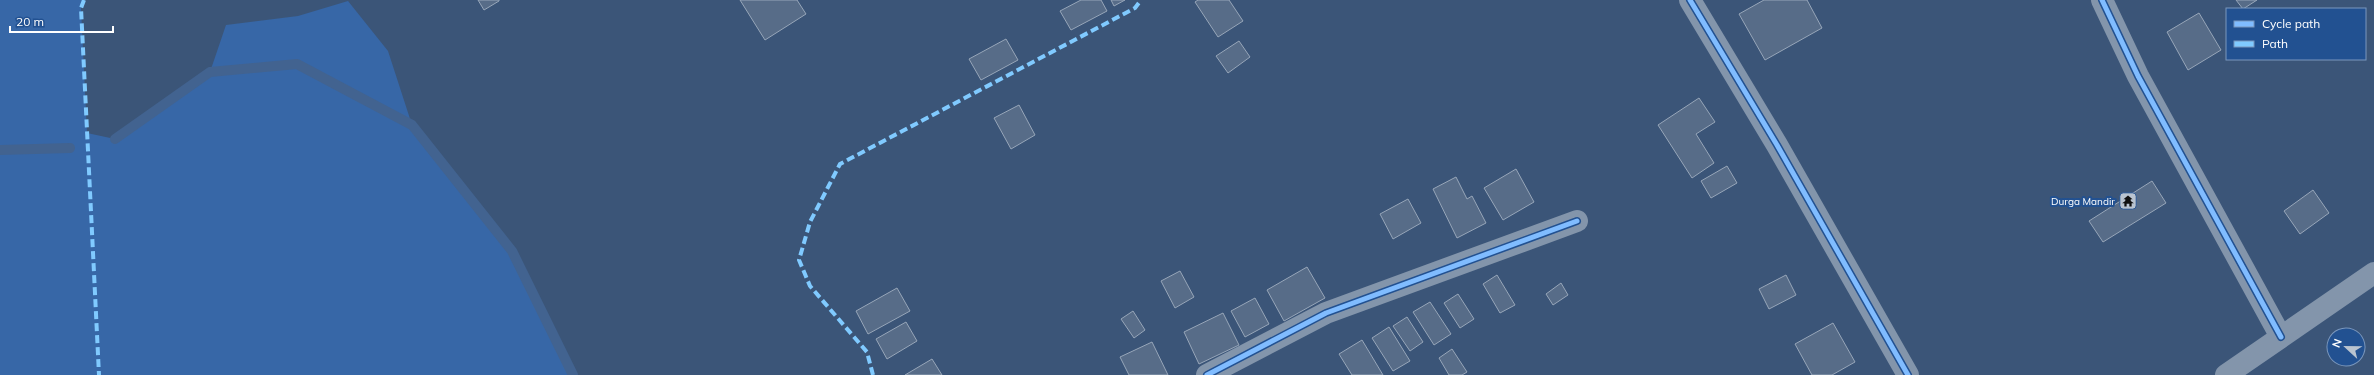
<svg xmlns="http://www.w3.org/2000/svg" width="2374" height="375" font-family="Mulish,sans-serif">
  <rect width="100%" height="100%" fill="#3b5578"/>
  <path fill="#3767a7" d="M0 0H84L81 8 87 133 115 139 210 72 226 25 298 16 348 1 388 51 412 125 512 251 573 375H0Z"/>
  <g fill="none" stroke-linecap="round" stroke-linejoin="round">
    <path stroke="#426390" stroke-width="10" d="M115 139 210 72 297 64 412 125 512 251 573 375
      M0 150 70 148"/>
  </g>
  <path fill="#576c88" stroke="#97a6b9" d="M478 0H499V1L484 10Z
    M740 0H797L806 14 765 40Z
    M1081 0H1101L1107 11 1071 30 1060 11Z
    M1111 0H1125L1114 6Z
    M1198 0H1229L1243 21 1218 37 1195 2Z
    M1764 0H1807L1822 28 1765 60 1739 14Z
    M2236 0H2257L2243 9Z
    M2199 13 2221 50 2188 70 2167 32Z
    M1006 39 1018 60 981 80 969 59Z
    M1239 41 1250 57 1228 73 1216 56Z
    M1699 98 1715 122 1696 134 1714 163 1692 178 1658 125Z
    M1019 105 1035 135 1011 149 994 118Z
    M1727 166 1737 183 1711 198 1701 181Z
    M1516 169 1534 202 1503 220 1484 188Z
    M1456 177 1467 199 1472 196 1486 223 1457 238 1433 189Z
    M2152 181 2166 203 2103 242 2089 221Z
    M2313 190 2329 213 2300 234 2284 211Z
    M1408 199 1421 223 1393 239 1380 214Z
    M1307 267 1325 298 1284 321 1267 290Z
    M1180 271 1194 297 1175 308 1161 281Z
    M1497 275 1515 305 1500 313 1483 284Z
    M1786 275 1796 295 1769 309 1759 289Z
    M1561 283 1568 295 1553 305 1546 294Z
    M897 288 910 311 868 334 856 311Z
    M1458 294 1474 319 1460 328 1444 303Z
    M1255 298 1269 324 1245 337 1231 311Z
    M1430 302 1451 334 1434 345 1413 312Z
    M1133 311 1145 330 1134 338 1121 319Z
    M1223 313 1239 345 1199 364 1184 332Z
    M1407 317 1423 342 1410 351 1393 326Z
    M906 322 917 341 887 359 876 339Z
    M1833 323 1855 362 1832 375H1812L1795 344Z
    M1389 327 1410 361 1393 371 1372 338Z
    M1362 340 1383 375H1352L1339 354Z
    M1152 342 1168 375H1129L1120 357Z
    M1452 349 1467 372 1462 375H1449L1439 358Z
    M932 359 942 375H905Z"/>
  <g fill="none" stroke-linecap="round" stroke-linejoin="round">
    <path stroke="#8395ab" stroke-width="22" d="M1690 0 1777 145 1908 375
      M2102 0 2138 76 2281 337
      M1207 375 1326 313 1577 221
      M2226 375 2374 273"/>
    <path stroke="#80caff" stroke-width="4" stroke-dasharray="8 4" stroke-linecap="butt" d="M84 0 81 8 99 375
      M873 375 867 352 810 286 799 260 810 222 840 164 1135 8 1141 0"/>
    <defs>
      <path id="cycleway" d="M1690 0 1777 145 1908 375
        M2102 0 2138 76 2281 337
        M1207 375 1326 313 1577 221"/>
    </defs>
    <use href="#cycleway" stroke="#225191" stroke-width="8"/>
    <use href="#cycleway" stroke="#80bcff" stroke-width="5"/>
  </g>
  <defs>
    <symbol id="temple-square" viewBox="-11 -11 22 22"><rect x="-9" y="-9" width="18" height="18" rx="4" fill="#bac4d0" stroke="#225191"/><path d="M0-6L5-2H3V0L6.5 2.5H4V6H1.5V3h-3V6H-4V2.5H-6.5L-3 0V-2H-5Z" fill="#111"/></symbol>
  </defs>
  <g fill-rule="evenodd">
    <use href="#temple-square" x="2118" y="191" width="20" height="20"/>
  </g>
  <g text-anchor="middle" stroke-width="4" stroke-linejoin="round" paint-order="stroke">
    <g font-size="10" fill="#fff" stroke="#225191" text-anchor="end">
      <text x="2115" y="205">Durga Mandir</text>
    </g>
  </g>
  <rect x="2226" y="8" width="140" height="52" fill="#225191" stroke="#7a97bd"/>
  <rect x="2234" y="21" width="20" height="6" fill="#80bcff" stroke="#7a97bd"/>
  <text x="2262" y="28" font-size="12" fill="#ffffff">Cycle path</text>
  <rect x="2234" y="41" width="20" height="6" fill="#80caff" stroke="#7a97bd"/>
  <text x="2262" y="48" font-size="12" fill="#ffffff">Path</text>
  <g transform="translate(2346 347) rotate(292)"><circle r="19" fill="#225191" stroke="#7a97bd"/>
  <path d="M0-3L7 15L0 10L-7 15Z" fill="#bac4d0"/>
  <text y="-6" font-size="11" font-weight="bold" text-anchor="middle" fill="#ffffff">N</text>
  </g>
  <path d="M10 26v6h103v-6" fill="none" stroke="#ffffff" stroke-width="2"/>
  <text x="16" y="26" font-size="12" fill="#ffffff" stroke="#225191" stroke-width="3" paint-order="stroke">20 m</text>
</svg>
